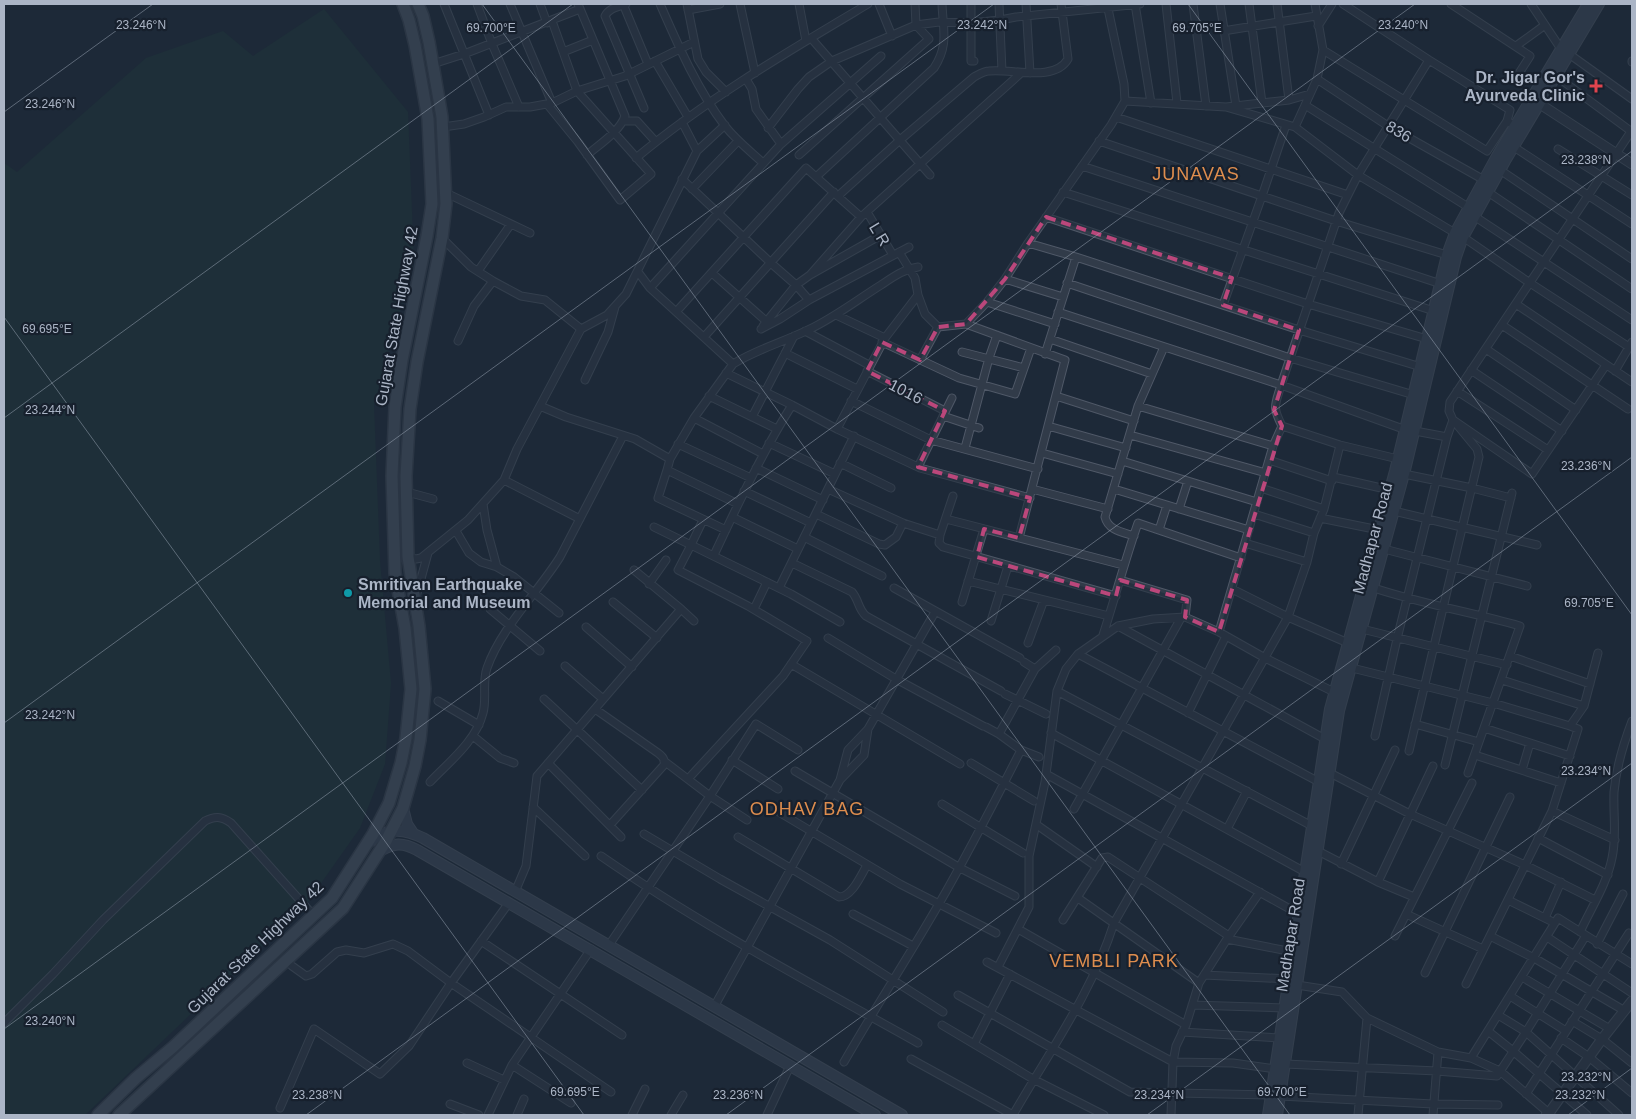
<svg xmlns="http://www.w3.org/2000/svg" width="1636" height="1119" font-family="Helvetica,sans-serif">
  <rect width="100%" height="100%" fill="#1d2938"/>
  <path fill="#1f363a" d="M324 9 408 112 414 262 374 405 380 561 391 683 385 764 360 828 307 903 85 1115H4V163L17 172 146 58 223 31 253 56Z"/>
  <g fill="none" stroke-linecap="round" stroke-linejoin="round">
    <defs>
      <path id="minor" d="M444 4 489 115
        M477 4 492 44 519 107
        M510 4 552 103
        M540 4 547 23
        M578 4 625 116C620 131 600 144 587 155
        M623 4 648 64
        M626 4C618 7 609 8 605 16L644 108
        M660 4C678 45 697 89 725 126 736 140 750 151 763 163
        M687 4 698 59 706 72 726 92
        M740 4 755 73
        M799 4 806 41
        M879 4 892 36
        M971 4V61H974
        M999 4 1002 71
        M1026 4 1030 73
        M1135 4 1151 103
        M1166 4 1177 103
        M1193 4 1206 106
        M1220 4 1236 106
        M1249 4 1262 103
        M1277 4 1289 100
        M1343 4 1429 60 1510 110 1507 121
        M1451 4 1530 56 1516 78
        M1531 4 1561 49
        M688 10 720 4
        M1318 26 1332 4
        M1223 31 1316 16
        M811 38 930 175
        M1516 46 1545 25
        M1323 50 1487 151 1507 121 1515 126
        M563 52 593 40
        M1569 54 1632 99
        M655 61 688 117
        M1632 61V62
        M439 62 464 54 580 9
        M1556 76 1632 132
        M746 79 752 89 756 109 781 144
        M1317 79 1388 126 1484 180
        M1125 101 1226 107 1289 100 1310 94
        M547 104 578 142 620 200 651 174 577 91 552 21
        M1305 105 1468 207
        M1226 107 1295 127 1317 79 1323 50 1315 4
        M1116 117 1348 195
        M624 121H637L656 142
        M443 127 464 124 484 117 506 107H530L552 103 577 91 625 76 694 42
        M1295 127 1358 175 1455 233
        M768 128 798 89 809 77 832 61 916 25 939 22 971 23 1000 20 1016 17 1140 4
        M1099 141 1336 221 1447 255
        M1514 147 1632 224
        M1558 149 1632 195
        M697 151 725 125
        M799 155 929 39 916 25 915 4
        M636 158C708 98 789 51 868 4
        M1082 166 1441 284
        M1500 170 1632 259
        M816 177 934 68C949 45 943 30 942 4
        M682 179 772 264 796 285 809 300
        M692 189 738 141
        M1485 190 1632 289
        M1063 192 1434 311
        M446 193 530 233
        M838 196 900 140 974 77C978 75 984 71 989 71 1011 68 1054 83 1068 59L1061 4
        M867 212 893 255
        M1474 216 1632 320
        M1046 217 1308 304 1427 339
        M1463 237 1530 283 1629 347
        M442 238 471 267 493 281
        M1028 243 1076 257 1299 330 1421 367
        M899 252 915 278 918 295 925 314 938 327 966 324 987 302 1005 279 1028 243 1111 125 1125 101 1124 84 1107 4
        M478 271 511 224
        M638 272 650 288 733 364C757 349 784 342 810 329 835 317 857 300 881 285 893 277 904 269 918 267
        M712 273 767 322
        M810 275 861 217 1021 73
        M1005 279 1063 297
        M1067 283 1290 358 1414 395
        M650 288 781 144 881 56
        M987 302 1055 324
        M1516 304 1632 382
        M1223 305 1262 196 1286 125
        M676 312 806 168 861 217
        M1058 312 1281 385 1406 430
        M836 315 885 338
        M966 324 1065 360 1019 538
        M1502 325 1628 409
        M763 326 796 285 810 275 881 235
        M761 329 780 319 809 300 909 247
        M805 331 869 365
        M704 337 834 192
        M1050 339 1152 374
        M458 341 474 306 493 281 521 296 545 300 581 329
        M882 342 959 378 1015 394 1031 348
        M1486 349 1576 410
        M962 352 1024 368
        M785 353 857 389
        M1045 354 1076 257
        M920 360 938 327
        M1606 365 1532 474 1453 420 1449 411 1450 402 1632 130
        M1471 370 1562 431
        M867 371 945 411
        M1615 371 1632 342
        M726 373 792 405 837 429 920 468 1030 498
        M585 380 608 332 615 307
        M1457 391 1548 450
        M709 396 777 429
        M1056 396 1134 421
        M851 401 931 440 1038 469
        M540 406 566 417 635 439 670 459 667 470 738 504
        M1138 406 1273 446
        M943 416 979 428
        M752 417 794 336
        M694 418 763 454
        M1048 426 1126 448
        M1282 426 1340 445 1398 459
        M837 429 885 338 918 295
        M1415 431 1447 437
        M1130 435 1266 473
        M769 443 835 474
        M678 444 751 478
        M965 448 989 358 997 335
        M1042 453 1118 474
        M670 459 694 418 733 364
        M1269 460 1332 481
        M1122 461 1257 502
        M840 463 891 488
        M918 467 952 398
        M756 468 823 500
        M667 470 658 498 726 530
        M1404 474 1472 488 1511 498
        M1333 477 1390 490
        M504 480 580 519
        M1261 488 1324 509
        M828 489 903 523 940 535
        M1032 489 1108 509
        M1114 489 1249 530
        M744 491 811 523
        M407 492 433 499
        M953 496 940 535 939 543 943 547 1116 596
        M483 504 487 530 497 567
        M1179 509 1188 481
        M1394 511 1537 545
        M816 514 879 544 885 545 896 537 903 523
        M1254 514 1314 533
        M732 517 798 549
        M1320 518 1379 530
        M946 519 1123 565
        M654 527 691 545 703 520
        M1159 530 1167 505
        M456 531 469 553 481 562 497 567 514 577 559 613
        M1134 536C1122 532 1108 530 1105 517L1138 406 1164 347
        M804 537 882 576
        M1245 543 1307 562
        M1384 549 1527 586
        M714 555C738 504 762 453 792 405
        M408 557 416 559 421 558 468 520 504 480 517 449 581 329 607 315 626 294 697 151 682 122
        M792 563 852 592C859 600 858 609 866 616L1001 691
        M634 570 681 609 694 621
        M1120 580 1187 600 1185 617
        M968 581 1109 616
        M649 584 666 560
        M779 588 854 436
        M894 588 1020 658
        M1374 588C1422 604 1471 612 1520 626L1468 773
        M1232 589 1288 617 1348 643
        M416 597 428 553
        M613 602 657 638
        M962 602 984 529
        M490 609 540 651
        M754 609 767 582
        M991 621 1008 566
        M1118 626 1325 739
        M586 627 632 667
        M1362 629 1507 665
        M1219 632 1273 446 1282 426C1272 406 1275 406 1281 385L1339 213 1358 175 1429 60
        M1103 635C1115 598 1125 560 1138 523L1241 558
        M828 638 896 679 983 726
        M1028 643 1044 600
        M1078 654 1319 782
        M1510 656 1590 684
        M1024 662 1035 669
        M791 664 960 764
        M565 666 603 699
        M1352 668 1493 703 1570 726
        M1502 680 1584 706
        M1057 691 1312 826
        M1005 694 1046 714
        M544 699 642 790
        M438 701 479 725
        M595 709 658 753C663 757 665 759 664 765L610 825
        M1188 713 1226 636
        M1415 724 1479 742
        M986 727 999 734 1021 750 1039 757
        M1484 728 1570 756
        M1051 733 1305 872
        M999 734 1035 669 1056 650
        M473 736 500 758 514 763
        M1375 736 1397 639 1447 437 1453 420
        M1409 751 1479 457 1477 449 1458 426
        M1475 755 1561 783
        M732 760 778 789
        M664 761 710 796 747 820
        M548 763 621 837
        M971 763 1034 801
        M1445 765 1512 493
        M1522 770 1530 743
        M795 771 960 868 1015 896
        M1330 773 1410 814 1525 865 1595 900
        M1046 774 1299 914
        M688 779 783 676 807 641 748 606 678 570 691 545 791 594 840 622
        M841 779 864 755 868 729
        M430 782C449 762 476 741 483 713 487 699 482 682 487 668 501 628 538 592 560 557L623 436
        M942 804 1023 853
        M533 807 585 856
        M772 808 900 884 996 933
        M1074 809 1181 618
        M1552 811 1615 840
        M1037 825 1097 867
        M1227 829 1247 791
        M644 834 720 879 830 940 943 1012
        M738 837 839 897C852 897 861 875 867 865
        M1538 838 1608 875
        M1318 851 1378 882 1414 897
        M601 856C702 926 811 983 918 1043
        M1341 864 1395 750
        M1378 882 1433 766
        M515 892 526 866 537 776 681 609
        M1078 898 1199 983
        M1508 900 1555 923
        M853 914 913 946
        M1406 914 1483 949
        M1545 918 1561 882
        M1063 920 1102 858 1108 857 1229 936
        M1018 929 1186 1025
        M1580 932C1591 908 1607 884 1612 858 1617 836 1613 814 1614 792 1616 770 1624 742 1632 721
        M1395 936 1472 783
        M1490 936 1534 958 1625 1011
        M1547 937 1632 993
        M1227 939 1293 952
        M481 941 622 1035
        M1597 944 1623 894
        M609 945 710 796 756 724 798 750
        M987 962 1173 1062 1233 1063 1275 1069
        M292 966 306 976 312 974 337 952 346 950 364 953 393 944 408 951 451 983 611 1092
        M998 967 1029 907V856L1045 782 1057 691 1066 669 1078 654 1118 626 1153 619 1185 617 1219 632 1265 658 1334 692
        M1425 973 1510 797
        M1204 975 1289 979
        M1522 977 1610 1029
        M1466 984 1552 811 1578 729 1570 726 1584 706 1598 653
        M1297 985 1342 992 1367 1018 1438 1052 1471 1058 1500 1071 1551 1115
        M958 995 1130 1092 1271 1095
        M1510 996 1566 1031
        M1192 1005 1284 1008
        M714 1007 840 780 848 750 868 729 935 612
        M1498 1015 1526 1032 1619 1115
        M1572 1021 1602 1039 1632 1063
        M4 1023 53 974 103 920 205 821C215 816 221 816 231 823L314 916
        M942 1025 1033 1079 1104 1115
        M1488 1031 1513 1051 1587 1115
        M1182 1032 1280 1038
        M1561 1038 1589 1057 1632 1093
        M974 1044 1010 974
        M1471 1058 1558 918 1632 964
        M911 1059 1013 1115
        M844 1062C875 1008 909 956 940 902 969 852 995 801 1021 750
        M467 1063 504 1080
        M1285 1064 1437 1071 1497 1076 1526 1032 1585 937
        M512 1065 571 1103
        M1526 1094 1629 933
        M1280 1096 1433 1104 1498 1105
        M450 1104 479 1115
        M280 1108 314 1029 380 1074 409 1046 451 983 508 904
        M488 1115 512 1065 591 949
        M517 1115 524 1099
        M632 1115 645 1089
        M671 1115 683 1095
        M767 1115 790 1066
        M1013 1115C1049 1052 1092 993 1114 923L1288 617 1307 562 1314 533 1324 509 1340 445
        M1171 1115 1173 1062 1176 1046 1186 1025 1199 983 1227 939 1260 892
        M1358 1115 1367 1018
        M1433 1115 1438 1052"/>
      <path id="tertiary" d="M1540 104 1632 164
        M1546 1115 1549 1113 1602 1039 1632 1001"/>
      <path id="secondary" d="M403 808 407 824 413 833
        M368 843C388 828 401 827 423 838L902 1115
        M380 851C394 843 402 842 417 850L875 1115
        M1268 1115 1330 709 1395 471 1447 255 1455 233 1497 156 1588 4
        M1277 1115 1339 711 1404 474 1456 257 1463 237 1505 161 1599 4"/>
      <path id="primary" d="M98 1115 136 1078 173 1047 332 898 373 834 389 803 401 763 406 738 411 689 405 628 395 573 392 476 395 407 402 360 427 236 432 204 428 119 415 45 409 20 403 4
        M119 1115 343 908 386 841 403 808 415 766 420 740 425 689 419 626 408 557 406 476 410 409 417 362 442 238 446 204 442 117 429 42 423 16 418 4"/>
    </defs>
    <use href="#minor" stroke="#4f5867" stroke-width="9"/>
    <use href="#tertiary" stroke="#4f5867" stroke-width="11"/>
    <use href="#secondary" stroke="#4f5867" stroke-width="12"/>
    <use href="#primary" stroke="#3b4452" stroke-width="14"/>
    <use href="#minor" stroke="#313b49" stroke-width="7"/>
    <use href="#tertiary" stroke="#313b49" stroke-width="9"/>
    <use href="#secondary" stroke="#3f4a5c" stroke-width="10"/>
    <use href="#primary" stroke="#4f5a69" stroke-width="11"/>
  </g>
  <path d="M0 0H1636V1119H0ZM1046 217 1232 278 1223 305 1299 330 1274 410 1282 426 1219 632 1185 617 1187 600 1120 580 1116 596 977 557 984 529 1019 538 1030 498 918 467 945 411 867 371 882 342 920 360 938 327 966 324 1005 279Z" fill="#1d2938" fill-opacity=".55" fill-rule="evenodd"/>
  <path fill="none" stroke="#bb477b" stroke-width="4" stroke-dasharray="10 6" stroke-linejoin="round" d="M1046 217 1232 278 1223 305 1299 330 1274 410 1282 426 1219 632 1185 617 1187 600 1120 580 1116 596 977 557 984 529 1019 538 1030 498 918 467 945 411 867 371 882 342 920 360 938 327 966 324 1005 279Z"/>
  <path fill="none" stroke="#abb5c6" stroke-width="1" stroke-opacity="0.45" d="M482 4 1290 1115M1188 4 1632 615M4 112 153 4M4 317 584 1115M4 418 573 4M4 723 994 4M4 1029 1415 4M306 1115 1632 151M726 1115 1632 457M1147 1115 1632 763M1568 1115 1632 1068"/>
  <path fill="#e0444e" stroke="#17202d" stroke-width="2" d="M1593.5 78.5h5v5h5v5h-5v5h-5v-5h-5v-5h5z"/>
  <circle fill="#0f9aa8" stroke="#17202d" stroke-width="2" cx="348" cy="593" r="5"/>
  <g text-anchor="middle" stroke-width="4.5" stroke-linejoin="round" paint-order="stroke">
    <g font-size="16" font-weight="bold" fill="#abb5c6" stroke="#17202d" text-anchor="end">
      <text x="1585" y="83">Dr. Jigar Gor's<tspan x="1585" dy="18">Ayurveda Clinic</tspan></text>
      <text x="358" y="590" text-anchor="start">Smritivan Earthquake<tspan x="358" dy="18">Memorial and Museum</tspan></text>
    </g>
    <g font-size="16" fill="#abb5c6" stroke="#17202d">
      <text transform="translate(1399 131) rotate(30)" y="6">836</text>
      <text transform="translate(880 234) rotate(59)" y="6">L R</text>
      <text transform="translate(396 316) rotate(-80)" y="6">Gujarat State Highway 42</text>
      <text transform="translate(906 391) rotate(27)" y="6">1016</text>
      <text transform="translate(1372 538) rotate(-75)" y="6">Madhapar Road</text>
      <text transform="translate(1290 935) rotate(-81)" y="6">Madhapar Road</text>
      <text transform="translate(255 947) rotate(-44)" y="6">Gujarat State Highway 42</text>
    </g>
    <g font-size="18" letter-spacing="1" fill="#de8d4e" stroke="#17202d">
      <text x="1196" y="180">JUNAVAS</text>
      <text x="807" y="815">ODHAV BAG</text>
      <text x="1114" y="967">VEMBLI PARK</text>
    </g>
  </g>
  <g font-size="12" text-anchor="middle" fill="#abb5c6" stroke="#17202d" stroke-width="4.5" stroke-linejoin="round" paint-order="stroke">
    <text x="141" y="29">23.246°N</text>
    <text x="982" y="29">23.242°N</text>
    <text x="1403" y="29">23.240°N</text>
    <text x="491" y="32">69.700°E</text>
    <text x="1197" y="32">69.705°E</text>
    <text x="50" y="108">23.246°N</text>
    <text x="1586" y="164">23.238°N</text>
    <text x="47" y="333">69.695°E</text>
    <text x="50" y="414">23.244°N</text>
    <text x="1586" y="470">23.236°N</text>
    <text x="1589" y="607">69.705°E</text>
    <text x="50" y="719">23.242°N</text>
    <text x="1586" y="775">23.234°N</text>
    <text x="50" y="1025">23.240°N</text>
    <text x="1586" y="1081">23.232°N</text>
    <text x="575" y="1096">69.695°E</text>
    <text x="1282" y="1096">69.700°E</text>
    <text x="317" y="1099">23.238°N</text>
    <text x="738" y="1099">23.236°N</text>
    <text x="1159" y="1099">23.234°N</text>
    <text x="1580" y="1099">23.232°N</text>
  </g>
  <rect width="1636" height="1119" fill="none" stroke="#abb5c6" stroke-width="10"/>
</svg>
